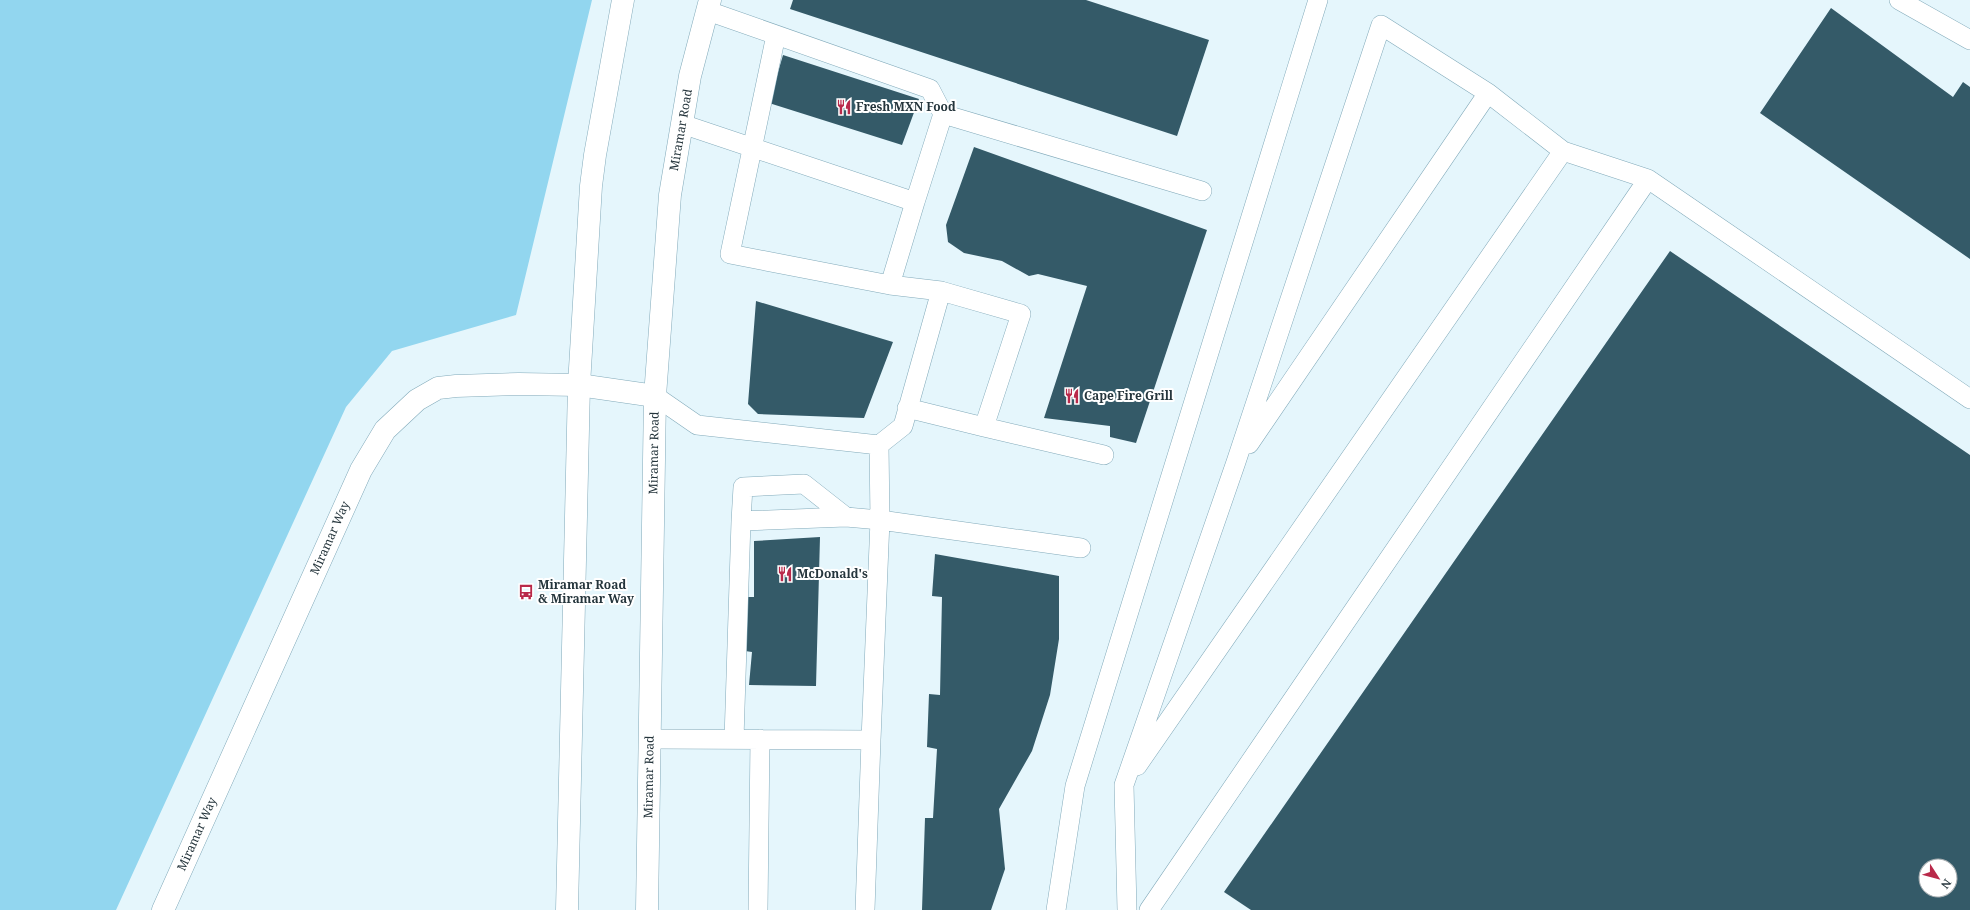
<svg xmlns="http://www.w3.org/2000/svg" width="1970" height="910" font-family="'Noto Serif',serif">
  <rect width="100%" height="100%" fill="#e5f6fc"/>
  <path fill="#92d6ef" d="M0 0H592L516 315 392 351 346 407 116 910H0Z"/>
  <path fill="#345a68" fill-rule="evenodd" d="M793 0H1086L1209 40 1177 136 790 9Z
    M1831 8 1953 97 1963 82 1970 87V259L1760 113Z
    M783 55 919 99 902 145 769 103Z
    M974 147 1207 230 1136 443 1110 437V426L1044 418 1087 286 1038 274 1029 276 1002 261 964 253 948 242 946 225Z
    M1670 251 1970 455V910H1251L1224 892ZM1926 866H1950V890H1926Z
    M756 301 893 342 864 418 758 414 748 404Z
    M820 537 816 686 749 685 752 652 745 651 743 597H754V541Z
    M935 554 1059 576V639L1050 695 1032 751 999 809 1005 869 991 910H922L925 818H933L937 749 927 747 929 694 940 695 942 597 932 596Z"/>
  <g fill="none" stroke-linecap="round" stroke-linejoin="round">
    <defs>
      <path id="service" d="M1899 0 1970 40
        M708 11 930 89 943 114 915 202
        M776 35 730 254 890 285
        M943 114 1202 191
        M1648 179 1970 399
        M655 396 697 425 879 445 903 426 941 291 890 285 915 202 682 124
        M907 408 984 427 1021 314 941 291
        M984 427 1104 455
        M1249 444 1488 93
        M741 521 743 487 804 484 846 517
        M650 739 871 740 880 520 879 445
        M734 739 741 521 846 517 880 520 1081 548
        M1137 766 1563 151
        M758 910 760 739
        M865 910 871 740
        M1056 910 1075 786 1318 0
        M1127 910 1124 785 1236 462 1381 25 1488 93 1563 151 1648 179 1149 910"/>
      <path id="tertiary" d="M163 910 361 470 385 430 417 400 438 388 456 386 519 384 579 385 655 396"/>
      <path id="primary" d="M567 910 579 385 591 186 595 155 623 0
        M647 910 655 396 670 195 690 76 710 0"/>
    </defs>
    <use href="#service" stroke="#82aaba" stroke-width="20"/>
    <use href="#tertiary" stroke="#82aaba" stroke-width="23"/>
    <use href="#primary" stroke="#82aaba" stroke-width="23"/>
    <use href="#service" stroke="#fff" stroke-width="19"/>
    <use href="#tertiary" stroke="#fff" stroke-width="22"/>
    <use href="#primary" stroke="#fff" stroke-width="22"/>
  </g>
  <defs>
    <symbol id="restaurant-bare" viewBox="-9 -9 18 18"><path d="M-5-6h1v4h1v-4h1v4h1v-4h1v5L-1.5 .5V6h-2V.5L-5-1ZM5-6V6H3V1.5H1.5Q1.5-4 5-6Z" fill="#b9294a" stroke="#fff" stroke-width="2.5" paint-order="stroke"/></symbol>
    <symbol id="bus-bare" viewBox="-9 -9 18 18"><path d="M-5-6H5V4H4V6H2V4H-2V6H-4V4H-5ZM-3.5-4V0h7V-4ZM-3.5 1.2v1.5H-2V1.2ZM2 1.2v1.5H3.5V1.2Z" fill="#b9294a" stroke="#fff" stroke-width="2.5" paint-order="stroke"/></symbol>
  </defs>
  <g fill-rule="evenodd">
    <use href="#restaurant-bare" x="833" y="96" width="22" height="22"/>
    <use href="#restaurant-bare" x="1061" y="385" width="22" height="22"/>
    <use href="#restaurant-bare" x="774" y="563" width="22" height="22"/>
    <use href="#bus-bare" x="515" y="581" width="22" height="22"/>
  </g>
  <g text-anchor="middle" stroke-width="4" stroke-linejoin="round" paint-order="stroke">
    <g font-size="12" font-weight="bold" fill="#25353c" stroke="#fff" text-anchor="start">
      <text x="856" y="111">Fresh MXN Food</text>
      <text x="1084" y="400">Cape Fire Grill</text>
      <text x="797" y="578">McDonald's</text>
      <text x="538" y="589">Miramar Road<tspan x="538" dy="14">&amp; Miramar Way</tspan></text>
    </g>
    <g font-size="12" fill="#25353c" stroke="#fff">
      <text transform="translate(681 130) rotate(-80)" y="4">Miramar Road</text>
      <text transform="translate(654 453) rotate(-89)" y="4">Miramar Road</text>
      <text transform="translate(330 538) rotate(-66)" y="4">Miramar Way</text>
      <text transform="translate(649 777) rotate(-89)" y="4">Miramar Road</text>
      <text transform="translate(197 834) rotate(-66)" y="4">Miramar Way</text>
    </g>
  </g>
  <g transform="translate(1938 878) rotate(126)"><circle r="19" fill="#ffffff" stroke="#a8aeb1"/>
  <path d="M0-3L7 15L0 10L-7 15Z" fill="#b9294a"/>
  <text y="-6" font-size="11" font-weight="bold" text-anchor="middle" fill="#25353c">N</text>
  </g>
</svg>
